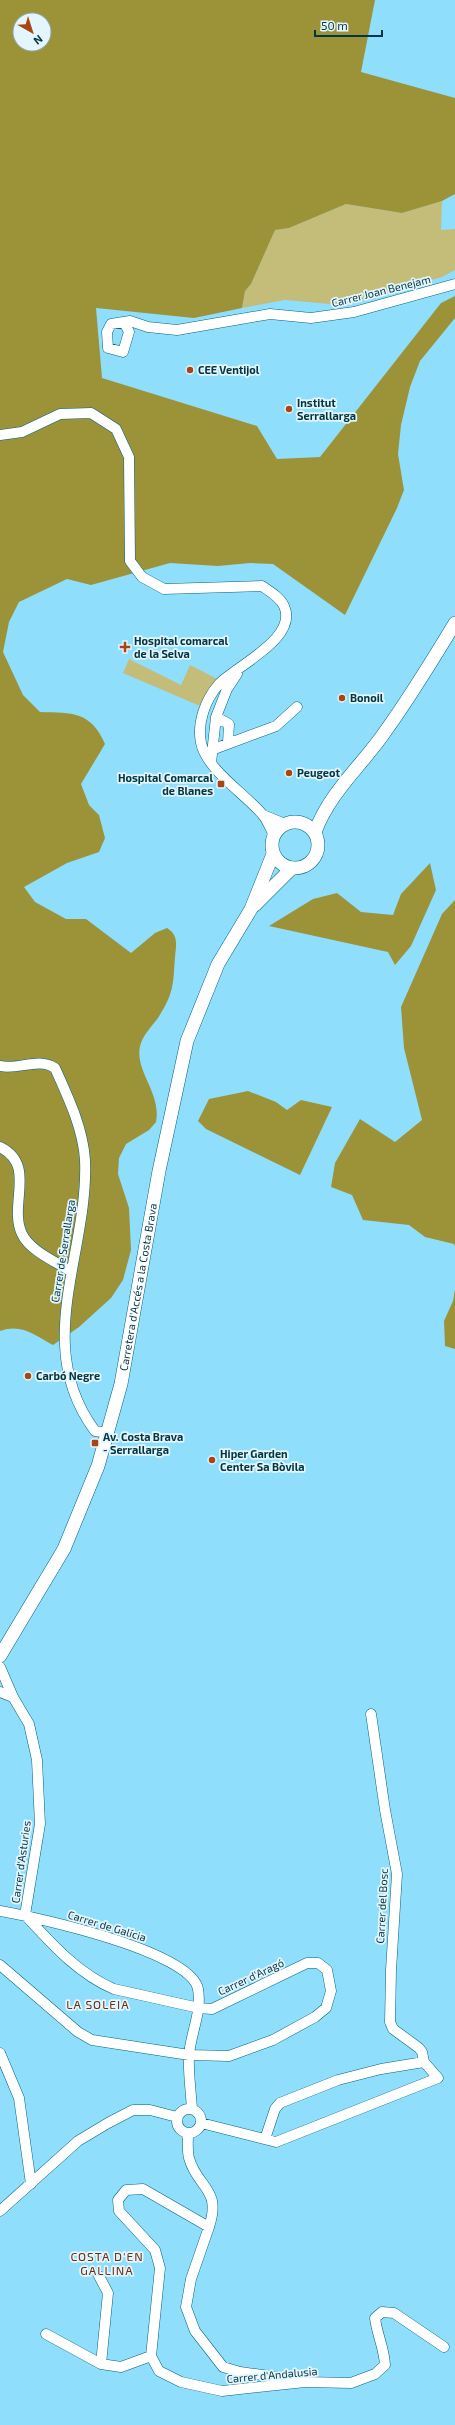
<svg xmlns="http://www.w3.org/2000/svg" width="455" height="2425" font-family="'Exo 2',sans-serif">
  <rect width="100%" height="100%" fill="#8fdffc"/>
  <path fill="#c4bc79" d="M442 201 441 230 455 229V270L442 277 342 305 285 300 242 308 245 291 251 284 275 230 289 228 346 204 402 213Z
    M129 659 181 685 190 665 219 680 203 699 200 706 123 673Z"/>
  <path fill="#9c9238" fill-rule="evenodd" d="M0 0H375L361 72 455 98V194L442 201 402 213 346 204 289 228 275 230 251 284 245 291 242 308 194 318 96 308 102 378 257 426 277 459 320 457 441 303 455 296V318L420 361 410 387 401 425 398 454 404 490 397 508 345 615 273 564 250 563 218 566 170 563 91 585 67 579 19 602 9 622 3 652 23 695 40 712C72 713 91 711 105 744L81 784 89 805 99 815 105 838 99 852 67 863 24 887 35 902 66 919H86L131 953 155 933 167 928C179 935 176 946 175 957 173 985 174 993 158 1018 152 1026 144 1034 141 1043 132 1069 162 1092 156 1122L149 1130 126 1144 119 1158 118 1174 129 1208 131 1250 123 1280 111 1298 79 1327 53 1345C35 1335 21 1323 0 1331ZM20 20H44V44H20Z
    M430 863 436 890 411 946 395 965 388 952 269 926 313 899 337 893 361 912 393 915 401 894Z
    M455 900V1247L454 1244 425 1237 409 1225 363 1220 352 1195 331 1187 335 1163 360 1119 395 1142 422 1120 404 1048 401 1007 442 914Z
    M248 1091 276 1102 287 1110 301 1100 332 1107 300 1175 206 1129 198 1121 209 1099Z
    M455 1289V1349L445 1346 444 1321 453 1301Z"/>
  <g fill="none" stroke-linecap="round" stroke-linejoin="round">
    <defs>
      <path id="minor" d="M124 322 129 332 123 352 108 348 107 332 111 324 130 321 148 327 177 330 270 314 311 318 354 312 455 284
        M0 435 22 432 60 414 91 413 116 429 129 457 130 561 142 577 164 589 262 586C269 591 280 597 284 606 299 638 236 666 219 684 205 700 197 723 201 743 207 770 244 793 262 814 267 819 270 828 274 835
        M216 717 229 724 228 743
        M214 749 276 726 297 707
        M211 763 216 717 227 689 237 674
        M263 815 285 824
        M0 1066C19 1070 38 1057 55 1068 68 1097 83 1128 85 1160 89 1253 31 1345 95 1431L109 1433
        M0 1147C37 1165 8 1205 22 1234 30 1251 55 1261 70 1271
        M0 1667 13 1697
        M0 1692 13 1697 29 1724 37 1760 40 1824 25 1915C51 1943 78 1974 114 1989L199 2008 212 2009 307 1963H318L327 1970 331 1991 326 2008 315 2017 273 2040 229 2056 189 2055 92 2040 78 2032 0 1965
        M371 1714 385 1810 397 1874 391 1970 390 2022 393 2029 419 2048 422 2052 424 2062
        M0 1911C35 1917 191 1951 198 1989 202 2012 191 2032 189 2055 188 2072 191 2092 192 2109
        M0 2053 19 2098 31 2184
        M177 2121a12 12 0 1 1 24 0a12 12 0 1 1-24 0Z
        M201 2123 276 2142 438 2078 424 2062 381 2069 338 2080 280 2103 275 2109 265 2139
        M188 2133C188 2141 187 2151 189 2158 197 2188 222 2188 209 2227L143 2189 126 2190 118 2200 119 2211 155 2250 160 2268 151 2356 159 2371 181 2382 222 2391 305 2382 351 2383 375 2374 385 2365C384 2347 377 2335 375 2318L382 2312 394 2313 444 2347
        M0 2211 78 2141 108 2123 133 2110H150L177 2117
        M209 2227 191 2279 186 2307 195 2331 223 2367 240 2372 291 2379
        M99 2276 108 2293 101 2364
        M46 2334 101 2364 121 2367 151 2356"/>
      <g id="major">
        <circle cx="295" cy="845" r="23"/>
        <path d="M315 832C329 794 359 768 382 736 409 699 432 661 455 623"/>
        <path d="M255 905 292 868"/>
        <path id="s1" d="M0 1656 64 1549 98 1466 121 1384 159 1171 187 1041 218 964 251 909 273 854"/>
      </g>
    </defs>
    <use href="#minor" stroke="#00647e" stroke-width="11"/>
    <use href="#major" stroke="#00647e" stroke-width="14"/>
    <use href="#minor" stroke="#fff" stroke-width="10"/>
    <use href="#major" stroke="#fff" stroke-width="13"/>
  </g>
  <g fill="#a94512" stroke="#e4f6fd" stroke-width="1.5">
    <circle cx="190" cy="370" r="4"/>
    <circle cx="289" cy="409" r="4"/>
    <path d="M123 641h4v4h4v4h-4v4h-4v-4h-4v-4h4z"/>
    <circle cx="342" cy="698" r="4"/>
    <circle cx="289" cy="773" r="4"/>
    <rect x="217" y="780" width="8" height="8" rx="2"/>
    <circle cx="28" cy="1376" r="4"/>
    <rect x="91" y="1439" width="8" height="8" rx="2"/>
    <circle cx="212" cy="1460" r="4"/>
  </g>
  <g text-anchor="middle" stroke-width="3.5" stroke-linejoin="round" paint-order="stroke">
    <g font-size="11" fill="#033543" stroke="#e4f6fd">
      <text transform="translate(381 291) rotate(-14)" y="4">Carrer Joan Benejam</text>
      <text transform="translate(63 1251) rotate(-81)" y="4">Carrer de Serrallarga</text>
      <text dy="4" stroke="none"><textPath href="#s1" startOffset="398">Carretera d'Accés a la Costa Brava</textPath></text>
      <text transform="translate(21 1862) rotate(-82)" y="4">Carrer d'Asturies</text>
      <text transform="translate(382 1906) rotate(-87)" y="4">Carrer del Bosc</text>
      <text transform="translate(107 1926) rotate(17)" y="4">Carrer de Galícia</text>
      <text transform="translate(251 1977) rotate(-25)" y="4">Carrer d'Aragó</text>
      <text transform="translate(272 2375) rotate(-5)" y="4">Carrer d'Andalusia</text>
    </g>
    <g font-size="11" font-weight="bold" fill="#033543" stroke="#e4f6fd" text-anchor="start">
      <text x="198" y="374">CEE Ventijol</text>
      <text x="297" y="407">Institut<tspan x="297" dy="13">Serrallarga</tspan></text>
      <text x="134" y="645">Hospital comarcal<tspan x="134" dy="13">de la Selva</tspan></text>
      <text x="350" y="702">Bonoil</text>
      <text x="297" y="777">Peugeot</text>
      <text x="213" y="782" text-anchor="end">Hospital Comarcal<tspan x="213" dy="13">de Blanes</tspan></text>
      <text x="36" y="1380">Carbó Negre</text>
      <text x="103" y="1441">Av. Costa Brava<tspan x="103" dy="13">- Serrallarga</tspan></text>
      <text x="220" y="1458">Hiper Garden<tspan x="220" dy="13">Center Sa Bòvila</tspan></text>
    </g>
    <g font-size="12" letter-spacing="1" fill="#6d2d0f" stroke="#e4f6fd">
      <text x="98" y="2009">LA SOLEIA</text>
      <text x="107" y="2261">COSTA D'EN<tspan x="107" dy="14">GALLINA</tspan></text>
    </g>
  </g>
  <g transform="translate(32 32) rotate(141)"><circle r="19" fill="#e4f6fd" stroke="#8aa9b3"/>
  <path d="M0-3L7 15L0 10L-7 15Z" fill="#a94512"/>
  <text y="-6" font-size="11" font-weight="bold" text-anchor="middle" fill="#033543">N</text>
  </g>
  <path d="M315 30v6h67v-6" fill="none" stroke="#033543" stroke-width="2"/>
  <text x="321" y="30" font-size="12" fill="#033543" stroke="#e4f6fd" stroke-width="3" paint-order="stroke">50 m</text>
</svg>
